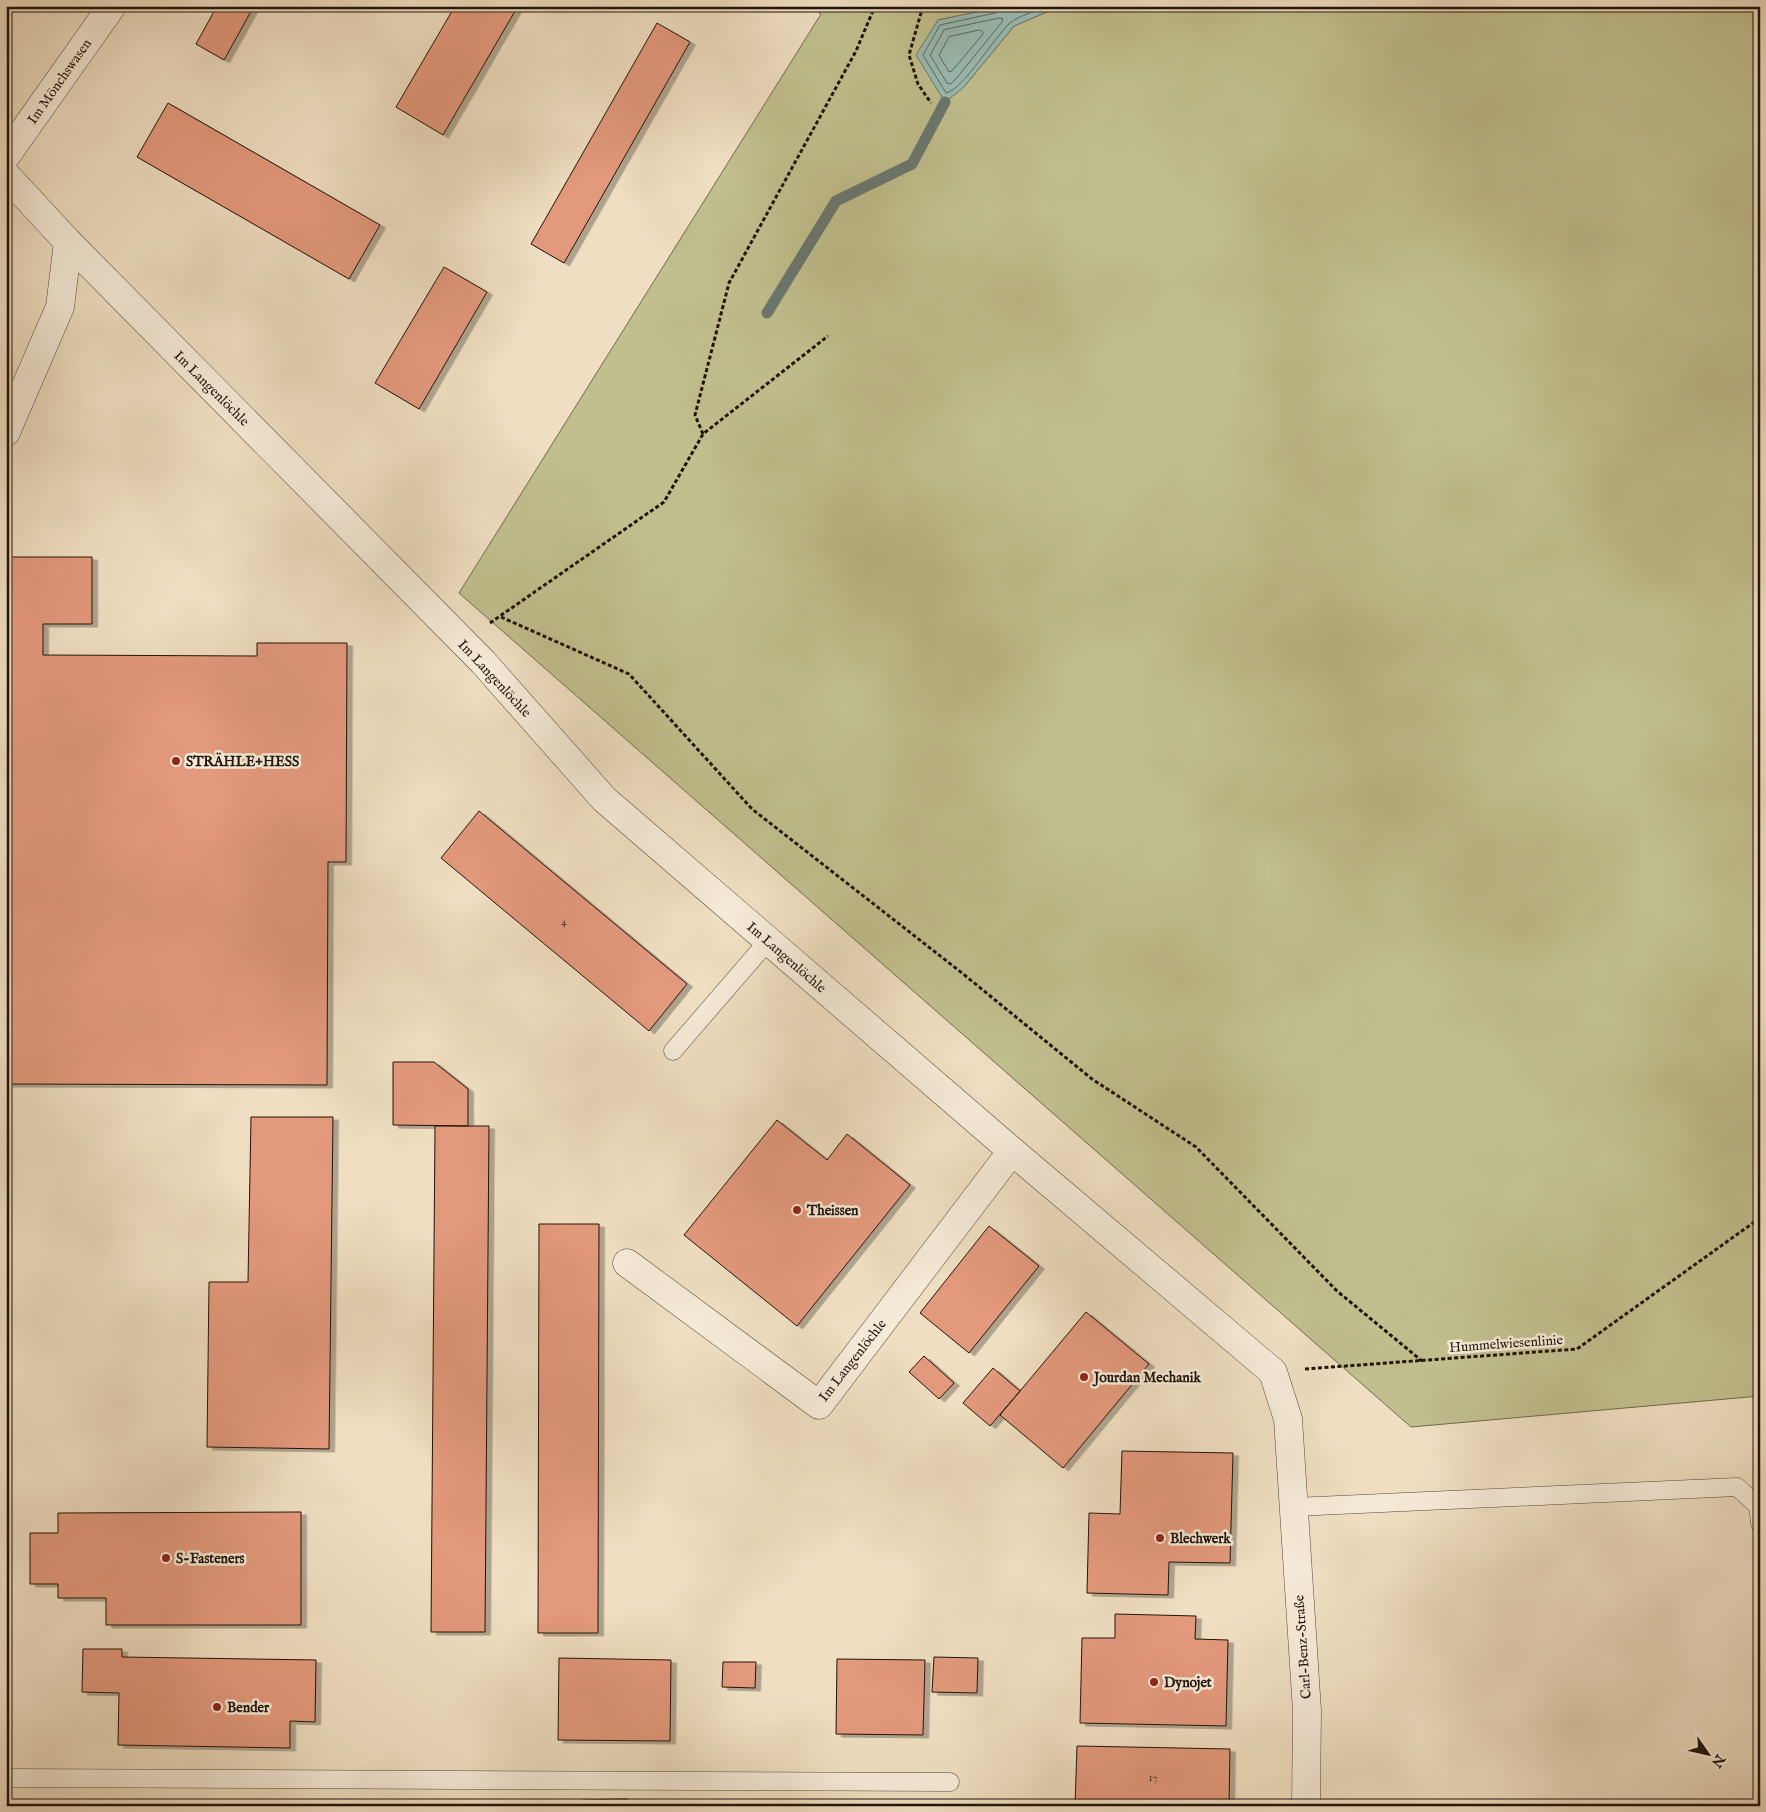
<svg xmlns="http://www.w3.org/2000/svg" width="1766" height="1812" font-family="'IM FELL English',serif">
  <defs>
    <filter id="shadow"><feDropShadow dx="5.5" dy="3" stdDeviation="0" flood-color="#0004"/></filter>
  </defs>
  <rect width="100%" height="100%" fill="#efdec1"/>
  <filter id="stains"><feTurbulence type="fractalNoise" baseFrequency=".004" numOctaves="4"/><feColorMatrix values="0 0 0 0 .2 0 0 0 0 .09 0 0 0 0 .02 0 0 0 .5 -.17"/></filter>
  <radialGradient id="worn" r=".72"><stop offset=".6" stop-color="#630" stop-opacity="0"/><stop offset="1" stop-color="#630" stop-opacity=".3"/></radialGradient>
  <path fill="#c1bf8e" stroke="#70694c" d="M808 6H1006L938 20 963 88 1014 26 1061 6H1760V1396L1411 1427 459 593 821 14Z"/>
  <path fill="#9abcb3" stroke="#697870" d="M1006 6H1061L1014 26 963 88 945 102 916 55 938 20Z"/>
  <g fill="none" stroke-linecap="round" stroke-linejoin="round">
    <path stroke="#5d685f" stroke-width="1" d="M999 6V11L995 13 940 25 923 55 946 93C964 89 994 37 1010 23 1018 16 1039 10 1049 6
      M1000 18 1003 19 1002 22 955 80 950 84 947 83 930 55 944 30Z
      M980 30 983 32V34L952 71 949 72 939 55 949 37Z"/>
    <path stroke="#697870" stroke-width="11" d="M767 313 836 201 912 164 945 102"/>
  </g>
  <path fill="#e3997b" stroke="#20130b" filter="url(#shadow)" d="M217 6H254L224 60 196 44Z
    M455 6H518L443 135 396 107Z
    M657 23 690 42 564 263 531 244Z
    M168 103 380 225 349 279 137 157Z
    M444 267 487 292 419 409 375 383Z
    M10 557H92V624H43V655L257 656V643H347L346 862H328L327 1085 6 1084V660H9Z
    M479 811 687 984 649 1031 441 858Z
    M393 1062H434L468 1089V1126L393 1125Z
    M251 1117H333L329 1449 207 1447 209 1282H248Z
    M777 1120 827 1160 847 1134 910 1185 797 1326 684 1235Z
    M435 1126H489L485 1632H431Z
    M539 1224H599L598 1633H538Z
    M989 1226 1039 1266 969 1353 920 1313Z
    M1086 1312 1149 1364 1063 1468 1000 1415Z
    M924 1356 954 1383 939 1399 909 1372Z
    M993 1368 1020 1391 990 1426 963 1403Z
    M1122 1451 1233 1453 1230 1563 1169 1562 1168 1595 1087 1593 1089 1513 1120 1514Z
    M301 1512V1625H106V1598H58V1584H30V1533H58V1513Z
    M1115 1614 1196 1616 1195 1639 1228 1640 1226 1726 1080 1723 1082 1638H1115Z
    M83 1649H122V1657L316 1660 315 1722 290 1721V1748L118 1745 119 1693 82 1692Z
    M934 1657 978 1658 977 1693 932 1692Z
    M559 1658 671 1660 670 1741 558 1740Z
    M837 1659 925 1660 923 1735 836 1734Z
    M723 1662H756L755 1688 722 1687Z
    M1077 1746 1230 1749 1229 1806H1075Z
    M619 1799V1806H582V1800Z
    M619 1799H628V1806H619Z"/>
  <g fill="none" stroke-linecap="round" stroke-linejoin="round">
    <defs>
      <path id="service" d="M673 1051 768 941
        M1294 1507 1737 1487 1758 1506 1760 1523
        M6 1778 950 1782"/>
      <path id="minor" d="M6 156 112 6
        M6 175 68 242 483 662 604 799 1012 1151 1273 1372 1288 1419 1307 1711 1306 1806
        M6 432 60 307 68 242
        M627 1263 819 1405 1012 1151"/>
    </defs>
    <use href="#service" stroke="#544638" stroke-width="19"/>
    <use href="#minor" stroke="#544638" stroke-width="29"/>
    <path stroke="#20130b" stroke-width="3" stroke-dasharray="4 2.5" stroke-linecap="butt" d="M923 6 909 55 918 84 931 103
      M703 434 695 415 729 283 856 51 875 6
      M501 617 629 674 752 809 962 973 1092 1079 1196 1147 1337 1291 1422 1361
      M490 623 664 502 703 434 828 336
      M1305 1369 1577 1349 1760 1218"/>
    <use href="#service" stroke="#f5ead7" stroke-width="18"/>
    <use href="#minor" stroke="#f5ead7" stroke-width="28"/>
  </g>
  <g fill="#8f2418" stroke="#f5ead7" stroke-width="2">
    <circle cx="176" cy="761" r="5"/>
    <circle cx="797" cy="1210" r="5"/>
    <circle cx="1084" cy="1377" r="5"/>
    <circle cx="1160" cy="1538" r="5"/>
    <circle cx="166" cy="1558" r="5"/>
    <circle cx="1154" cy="1682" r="5"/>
    <circle cx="217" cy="1707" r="5"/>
  </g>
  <g text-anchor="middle" stroke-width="5" stroke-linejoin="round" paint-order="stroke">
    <g font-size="11" fill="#513427">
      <text x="564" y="925">4</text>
      <text x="1153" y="1781">17</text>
    </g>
    <g font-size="14" fill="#20130b" stroke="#f5ead7">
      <text transform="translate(59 81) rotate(-55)" y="5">Im Mönchswasen</text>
      <text transform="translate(212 388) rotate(45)" y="5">Im Langenlöchle</text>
      <text transform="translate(495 678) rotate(47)" y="5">Im Langenlöchle</text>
      <text transform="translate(787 957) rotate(41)" y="5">Im Langenlöchle</text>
      <text transform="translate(1506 1343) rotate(-4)" y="5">Hummelwiesenlinie</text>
      <text transform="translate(852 1360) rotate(-52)" y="5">Im Langenlöchle</text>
      <text transform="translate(1302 1647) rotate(-94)" y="5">Carl-Benz-Straße</text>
    </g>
    <g font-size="14" font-weight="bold" fill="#20130b" stroke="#f5ead7" text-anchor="start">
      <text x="186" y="766">STRÄHLE+HESS</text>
      <text x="807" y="1215">Theissen</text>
      <text x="1094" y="1382">Jourdan Mechanik</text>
      <text x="1170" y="1543">Blechwerk</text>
      <text x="176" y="1563">S-Fasteners</text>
      <text x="1164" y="1687">Dynojet</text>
      <text x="227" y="1712">Bender</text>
    </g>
  </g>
  <rect width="1766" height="1812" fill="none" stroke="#efdec1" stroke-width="25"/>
  <rect x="8" y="8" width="1751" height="1797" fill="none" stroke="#20130b" stroke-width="2.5"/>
  <rect x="12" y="12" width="1741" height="1787" fill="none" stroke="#20130b"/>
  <g transform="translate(1708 1754) rotate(124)" stroke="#f5ead7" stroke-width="4" paint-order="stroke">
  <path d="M0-4L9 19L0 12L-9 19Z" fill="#20130b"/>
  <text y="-8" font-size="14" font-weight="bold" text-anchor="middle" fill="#20130b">N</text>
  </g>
  <rect width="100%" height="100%" filter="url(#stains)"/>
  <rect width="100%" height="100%" fill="url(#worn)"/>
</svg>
